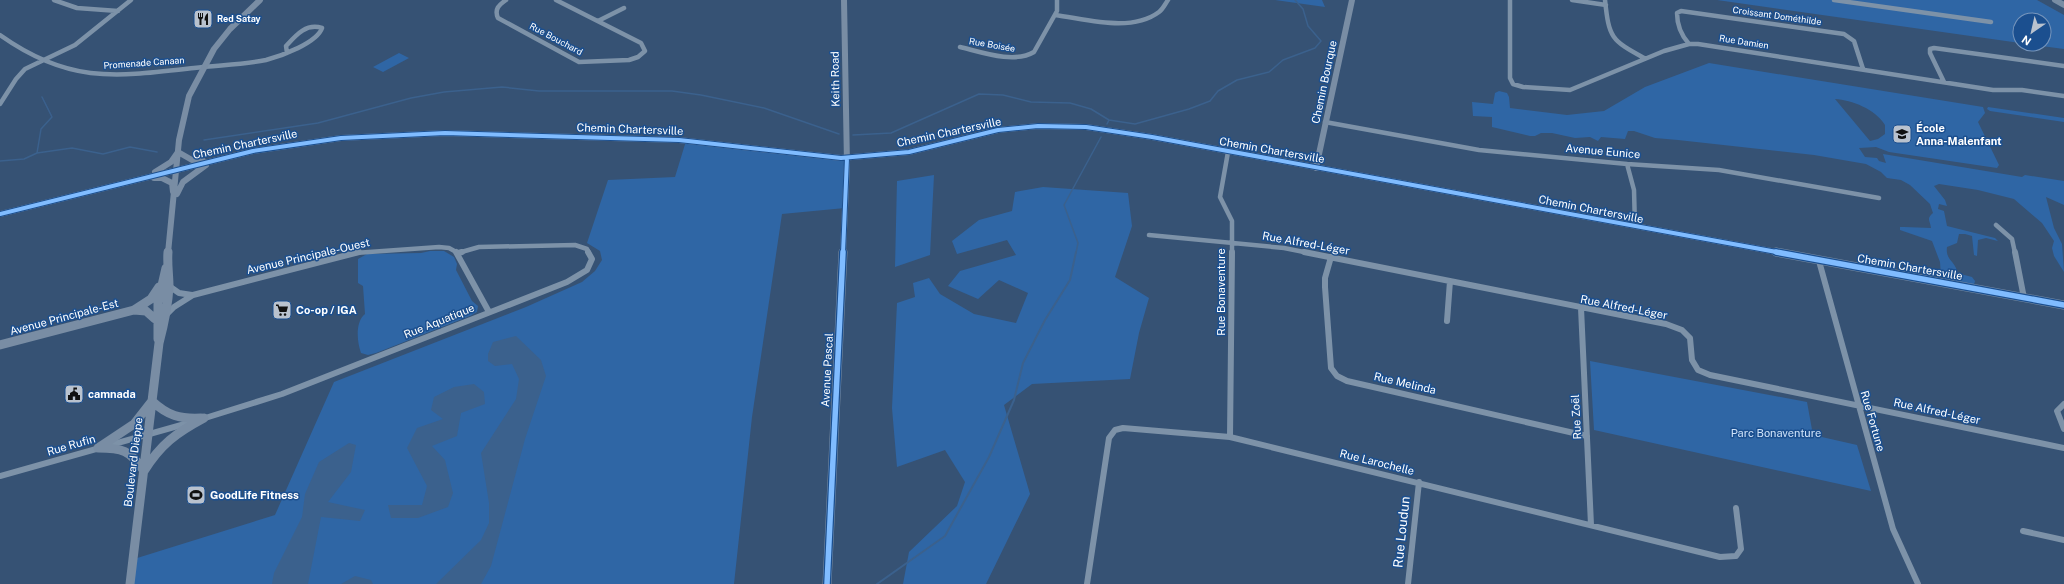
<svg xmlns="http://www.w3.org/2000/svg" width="2064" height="584" font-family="'Public Sans',sans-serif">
  <rect width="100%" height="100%" fill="#365274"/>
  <path fill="#2f66a5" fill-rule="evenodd" d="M1275 0H1322L1325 7Z
    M1717 0H2037L2064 15V49L2026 44H2044V20H2020V43Z
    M399 53 409 58 383 72 373 67Z
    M1709 63 1983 107 1985 113 1978 122 1999 165 1997 168 1889 152 1876 147 1859 148 1865 157 1877 158 1879 161 1886 163 1883 154 2022 177 2025 175 2064 181V205L2046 197 2054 228 2062 244 2064 272 2054 256 2052 248 2054 241 2042 223 2014 199 1978 190 1939 184 1934 186 1945 200 1947 206 1939 204 1938 209 1944 211 1947 226 1995 238 1998 241 1986 238 1978 240 1977 256 1974 255 1972 236 1965 234H1959L1957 243 1947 247C1945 261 1957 262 1957 273L1972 277 1975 281 1974 285 1947 280 1941 276 1940 262 1932 241 1900 230V227H1904L1931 228C1930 220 1926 219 1933 213L1930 204 1910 185 1901 180 1887 178 1881 172 1866 164 1814 155 1678 140 1655 138 1634 131H1628L1625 139 1601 137 1598 141 1590 137 1575 138 1552 133H1541L1535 136H1530L1492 127V117L1473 116 1472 102 1493 104 1495 93 1499 91 1507 93 1509 97 1510 108 1567 115 1604 111 1645 87ZM1835 99C1852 100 1875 109 1885 125V134L1878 139 1870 141Z
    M1988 107 2064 118V122L1990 111 1987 109Z
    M686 141 847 158 845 208 782 214 752 417 734 584H130L134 559 275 515 334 382 526 307 582 282 595 271 602 260 600 251 587 243 608 180 675 177Z
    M934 175 930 255 895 267 897 181Z
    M1043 187 1128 193 1132 226 1115 277 1149 298 1139 333 1130 379 1032 384 1004 405 1030 494 986 584H903L909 552 957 506 965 482 945 450 897 467 892 408 897 303 915 297 913 283 929 278 940 294 974 314 1016 323 1028 293 999 280 978 299 948 286 960 271 1016 255 1007 240 957 254 952 241 979 220 1012 211 1015 192Z
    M430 251H444L454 257 457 264 456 270 472 301 478 306 477 312 470 316 376 353 368 355 361 353C357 342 355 322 365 314L363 286 358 283V259L367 254 421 253Z
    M1590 361 1807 402 1813 435 1857 445 1871 491 1594 430Z"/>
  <path fill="#3b618d" d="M516 336 541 360 546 376 525 439 491 566 481 584H436L481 540 489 523V503L481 453 516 399 519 379 512 364 495 366 488 361V354L493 342Z
    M474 384 484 392 485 404 461 413 457 436 432 446 445 460 453 493 448 507 418 518H391L388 505H422L427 486 407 448 417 428 443 419 431 410 434 397 454 387Z
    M349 443 356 445 351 472 328 502 365 510 360 521 321 517 308 584H272L274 573 302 517 305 494 319 462Z
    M355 576 371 580 373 584H341Z"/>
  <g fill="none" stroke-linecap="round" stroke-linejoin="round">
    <path stroke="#3b618d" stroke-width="1.5" d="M1107 124 1109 120
      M853 135 891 133 979 94 1003 95 1031 102 1070 103 1091 109 1109 120 1135 124 1189 109 1210 101 1218 91 1237 80 1269 72 1283 60 1315 48 1321 41 1308 26 1303 9 1295 0
      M204 140 318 123 411 98 444 92 502 87 539 91H672L701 95 764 108 839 134
      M37 153 41 129 52 117 42 97
      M0 161 24 159 37 153 72 148 103 154 130 147 157 152
      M1076 253 1078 243 1064 205 1101 137"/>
    <path stroke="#3b618d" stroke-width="2" d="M877 584 945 536 989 457 1014 400 1023 363 1045 320 1070 280 1076 252"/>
    <path stroke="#7d92a8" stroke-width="4.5" d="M54 0 77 8 118 11
      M506 0C499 5 494 9 498 18L579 62 629 60 638 57 645 51 641 43 556 0
      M1510 0V78L1513 84 1523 87 1570 90 1664 51 1689 44H1698L1993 90H2022L2064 96
      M1572 0 1606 5
      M1605 0C1609 38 1611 40 1644 58
      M1834 0 1991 22
      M1055 15C1086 19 1131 33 1159 12 1163 9 1165 4 1168 0
      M598 21 624 8
      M0 35C69 84 115 77 194 68 218 65 243 65 266 60 281 56 317 43 322 28 306 23 296 35 286 46L287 53
      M1689 44C1681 35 1677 25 1677 13L1681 11 1844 34 1854 41 1863 69
      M960 47C981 52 1014 64 1034 52L1057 11V0
      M1944 82 1930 53V49L1934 48 2064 66
      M0 104 16 79 25 69 75 45 131 0
      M1325 122 1479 150 1627 164 1719 170 1879 198
      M1228 152 1220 197 1232 221V253
      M1627 164 1634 190 1635 227
      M1996 225 2012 239 2015 253
      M1149 235 1284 248 1309 253
      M355 253 439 247 449 248 458 253
      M458 253 479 247 575 245 587 249 589 253"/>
    <path stroke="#7d92a8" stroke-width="6" d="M456 252 489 312
      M1304 252 1666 324 1682 330 1690 338 1692 360 1698 370 1710 375 2064 448
      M2015 252 2024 298
      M458 253 462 252
      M1331 257 1325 278V287L1331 368 1337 376 1347 381 1587 436
      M1819 261 1893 529 1918 584
      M169 286 179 293 192 295
      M1581 308 1591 525
      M167 314 174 307 193 295 359 252
      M1447 321 1450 281
      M2064 404 2057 411 2064 429
      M202 419 282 394 567 282 587 270 592 259 588 252
      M1230 437 1232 252
      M0 476 192 422
      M2023 531 2064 540
      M1087 584 1109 438 1115 430 1123 428 1230 437 1720 557 1736 556 1741 549 1736 508
      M1408 584 1419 482"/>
    <path stroke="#798da4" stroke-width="6" d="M2055 0 2064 5
      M1316 168 1352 0
      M155 172 171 162 178 152 192 160 203 161
      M154 178H162L172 183 173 192
      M177 194 183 182 206 165
      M0 214 253 151 341 138 445 133 679 140 841 158 909 152 998 130 1038 126 1086 127 1152 137 1782 253
      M168 253 179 140 189 96 214 49 230 29 260 0
      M843 253 847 164 844 0"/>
    <path stroke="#798da4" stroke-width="9" d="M1776 252 2064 305
      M134 310 146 311 155 319
      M158 339V303L166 268
      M0 345 134 310 151 299 159 287
      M98 448C122 448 130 450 144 471 161 444 176 433 204 418
      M98 448 134 424 152 401C168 416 180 419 201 418
      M130 584 159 343C164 324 168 306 169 287 169 275 167 264 168 252
      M827 584 843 252"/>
    <defs>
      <path id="cycleway-far1" d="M0 214 253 151 341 138 445 133 679 140 841 158 909 152 998 130 1038 126 1086 127 1152 137 1782 253
        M843 253 847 158"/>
      <path id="cycleway" d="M1776 252 2064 305
        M827 584 843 252"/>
    </defs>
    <use href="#cycleway-far1" stroke="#1b4f8f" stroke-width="6"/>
    <use href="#cycleway" stroke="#1b4f8f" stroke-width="8"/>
    <use href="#cycleway-far1" stroke="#80bcff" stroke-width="4"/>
    <use href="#cycleway" stroke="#80bcff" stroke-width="5.5"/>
  </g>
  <defs>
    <symbol id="restaurant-square" viewBox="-11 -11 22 22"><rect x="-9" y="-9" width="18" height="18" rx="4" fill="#b9c2ce" stroke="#1b4f8f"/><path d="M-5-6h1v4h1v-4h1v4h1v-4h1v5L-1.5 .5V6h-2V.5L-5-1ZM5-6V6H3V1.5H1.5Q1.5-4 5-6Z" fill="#111"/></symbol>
    <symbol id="school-square" viewBox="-11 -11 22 22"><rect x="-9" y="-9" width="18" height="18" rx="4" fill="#b9c2ce" stroke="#1b4f8f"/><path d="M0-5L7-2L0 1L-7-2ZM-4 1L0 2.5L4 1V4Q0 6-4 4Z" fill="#111"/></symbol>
    <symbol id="supermarket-square" viewBox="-11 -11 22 22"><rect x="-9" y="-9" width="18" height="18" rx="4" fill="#b9c2ce" stroke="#1b4f8f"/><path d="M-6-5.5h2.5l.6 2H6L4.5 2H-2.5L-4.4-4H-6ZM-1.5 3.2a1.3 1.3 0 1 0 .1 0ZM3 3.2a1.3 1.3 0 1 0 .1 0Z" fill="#111"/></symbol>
    <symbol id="civic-square" viewBox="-11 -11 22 22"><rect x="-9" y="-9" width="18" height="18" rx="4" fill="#b9c2ce" stroke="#1b4f8f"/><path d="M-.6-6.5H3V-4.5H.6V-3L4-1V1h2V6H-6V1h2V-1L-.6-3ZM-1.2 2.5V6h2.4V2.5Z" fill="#111"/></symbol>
    <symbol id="stadium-square" viewBox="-11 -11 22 22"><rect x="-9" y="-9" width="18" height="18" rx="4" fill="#b9c2ce" stroke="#1b4f8f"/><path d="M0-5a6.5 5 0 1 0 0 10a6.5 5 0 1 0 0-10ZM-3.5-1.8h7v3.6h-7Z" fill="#111"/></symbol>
  </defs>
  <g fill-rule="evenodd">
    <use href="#restaurant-square" x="192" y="8" width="22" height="22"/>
    <use href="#school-square" x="1891" y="123" width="22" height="22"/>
    <use href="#supermarket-square" x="271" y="299" width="22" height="22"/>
    <use href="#civic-square" x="63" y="383" width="22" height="22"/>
    <use href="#stadium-square" x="185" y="484" width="22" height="22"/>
  </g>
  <g text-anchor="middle" stroke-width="3" stroke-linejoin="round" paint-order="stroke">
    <g font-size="9" fill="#fff" stroke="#1b4f8f">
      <text transform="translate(1777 16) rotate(8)" y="3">Croissant Dométhilde</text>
      <text transform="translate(556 39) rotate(28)" y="3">Rue Bouchard</text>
      <text transform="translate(1744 42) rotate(9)" y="3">Rue Damien</text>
      <text transform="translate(992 45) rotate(10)" y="3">Rue Boisée</text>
      <text transform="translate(144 63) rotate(-4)" y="3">Promenade Canaan</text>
    </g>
    <g font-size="9" font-weight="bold" fill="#fff" stroke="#1b4f8f" text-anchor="start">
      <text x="217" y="22">Red Satay</text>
    </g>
    <g font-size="11" fill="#fff" stroke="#1b4f8f">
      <text transform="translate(835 79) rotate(-91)" y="4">Keith Road</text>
      <text transform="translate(1324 82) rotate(-78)" y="4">Chemin Bourque</text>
      <text transform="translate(630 129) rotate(2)" y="4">Chemin Chartersville</text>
      <text transform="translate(949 132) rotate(-12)" y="4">Chemin Chartersville</text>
      <text transform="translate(245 144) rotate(-12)" y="4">Chemin Chartersville</text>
      <text transform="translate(1272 150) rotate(10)" y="4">Chemin Chartersville</text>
      <text transform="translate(1603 151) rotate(5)" y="4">Avenue Eunice</text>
      <text transform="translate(1591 209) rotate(11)" y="4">Chemin Chartersville</text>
      <text transform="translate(1306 243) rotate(10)" y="4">Rue Alfred-Léger</text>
      <text transform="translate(308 256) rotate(-13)" y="4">Avenue Principale-Ouest</text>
      <text transform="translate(1910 267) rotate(10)" y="4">Chemin Chartersville</text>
      <text transform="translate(1221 292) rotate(-90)" y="4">Rue Bonaventure</text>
      <text transform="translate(1624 307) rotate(11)" y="4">Rue Alfred-Léger</text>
      <text transform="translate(64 317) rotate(-15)" y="4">Avenue Principale-Est</text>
      <text transform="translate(439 321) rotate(-22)" y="4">Rue Aquatique</text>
      <text transform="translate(827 370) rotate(-87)" y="4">Avenue Pascal</text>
      <text transform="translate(1405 383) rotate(13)" y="4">Rue Melinda</text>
      <text transform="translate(1937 411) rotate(12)" y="4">Rue Alfred-Léger</text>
      <text transform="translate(1576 417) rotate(-93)" y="4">Rue Zoël</text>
      <text transform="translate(1873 421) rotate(74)" y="4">Rue Fortune</text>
      <text transform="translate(71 445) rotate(-16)" y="4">Rue Rufin</text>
      <text transform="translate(133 462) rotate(-83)" y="4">Boulevard Dieppe</text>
      <text transform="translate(1377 462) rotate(14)" y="4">Rue Larochelle</text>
    </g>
    <g font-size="11" font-weight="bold" fill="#fff" stroke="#1b4f8f" text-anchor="start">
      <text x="1916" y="132">École<tspan x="1916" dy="13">Anna-Malenfant</tspan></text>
      <text x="296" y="314">Co-op / IGA</text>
      <text x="88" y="398">camnada</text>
      <text x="210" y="499">GoodLife Fitness</text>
    </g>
    <g font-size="11" fill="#cfe3fa" stroke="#1b4f8f">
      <text x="1776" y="437">Parc Bonaventure</text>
    </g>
    <g font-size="13" fill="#fff" stroke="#1b4f8f">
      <text transform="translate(1401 532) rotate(-84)" y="5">Rue Loudun</text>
    </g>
  </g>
  <g transform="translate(2032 32) rotate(214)"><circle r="19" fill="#1b4f8f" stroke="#7695bc"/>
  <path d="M0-3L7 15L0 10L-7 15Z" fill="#b9c2ce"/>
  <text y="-6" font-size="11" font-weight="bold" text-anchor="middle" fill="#ffffff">N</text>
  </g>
</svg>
